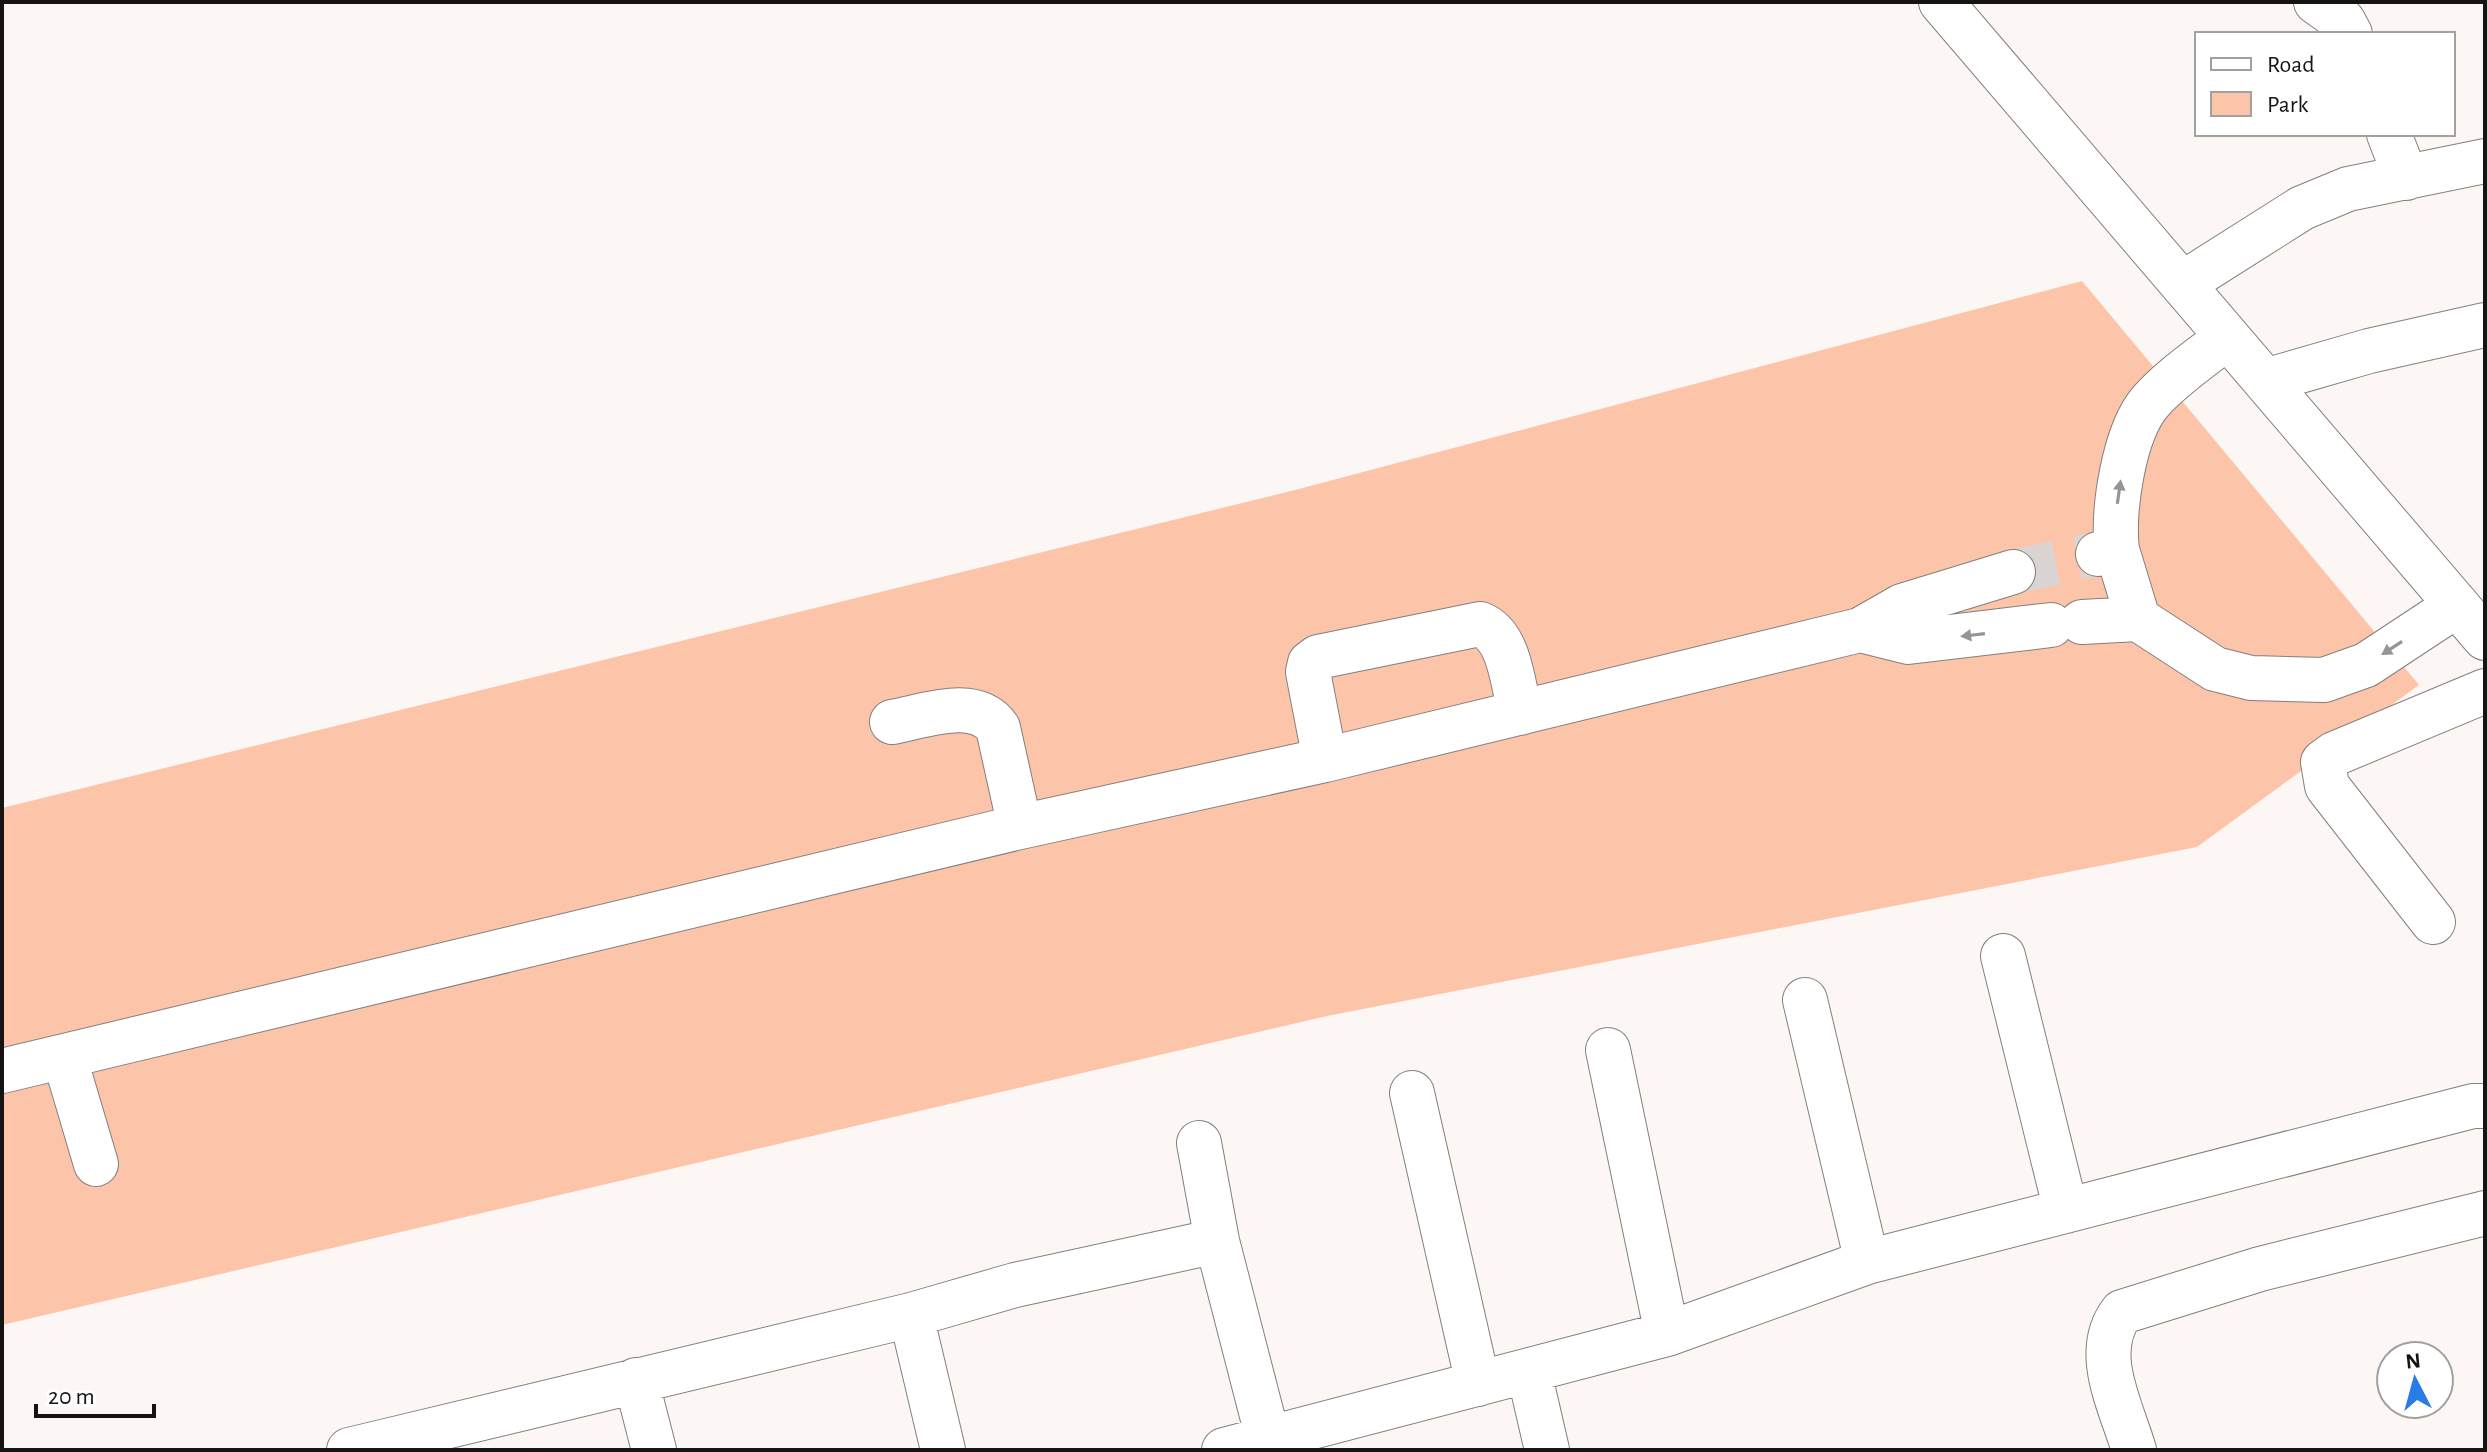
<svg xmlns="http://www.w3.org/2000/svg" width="2487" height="1452" font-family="'Alegreya Sans',sans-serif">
  <rect width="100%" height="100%" fill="#fcf7f5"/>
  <path fill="#fcc5aa" d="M2082 281 2419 685 2197 847 1327 1016 2 1325V808L1295 490Z"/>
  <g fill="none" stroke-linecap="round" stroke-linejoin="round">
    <path stroke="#dad5d3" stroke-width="44" stroke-dasharray="44 22" stroke-linecap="butt" d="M2013 572 2098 554"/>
    <defs>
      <path id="minor" d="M1941 2 2485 638
        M2316 2 2343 21 2350 34
        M2389 134 2406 178
        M2182 284 2302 208 2348 189 2485 161
        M2265 381 2369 351 2485 325
        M2117 550 2138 619
        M2098 554 2117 550C2112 511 2124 431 2151 401 2172 377 2202 358 2227 337
        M2082 622 2138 619 2215 669 2251 678 2324 680 2366 665 2457 605
        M1860 630 1908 642 2051 625
        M892 722C925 716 976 696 998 728L1020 827
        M1325 760 1308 672 1310 663 1318 657 1480 624C1510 635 1513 685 1520 713
        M2433 922 2327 786 2323 762 2334 754 2485 691
        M2003 956 2066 1211
        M1805 1000 1867 1262
        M1608 1050 1667 1334
        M64 1056 96 1164
        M2 1071 1020 827 1325 760 1860 630 1902 606 2013 572
        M1412 1093 1478 1384
        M1199 1143 1217 1241 1271 1450
        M911 1315 943 1450
        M1529 1372 1547 1450
        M636 1380 654 1450
        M349 1450 911 1315 1015 1285 1217 1241
        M1224 1450 1667 1334 1867 1262 2473 1106H2485
        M2134 1450C2121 1406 2091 1352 2122 1312L2260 1269 2485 1213"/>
    </defs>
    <use href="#minor" stroke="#837f7d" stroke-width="46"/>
    <use href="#minor" stroke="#fff" stroke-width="44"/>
  </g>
  <defs><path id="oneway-solid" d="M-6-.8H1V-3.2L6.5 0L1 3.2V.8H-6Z" transform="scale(2)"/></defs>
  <g fill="#969595">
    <use href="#oneway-solid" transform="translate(2119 492) rotate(-82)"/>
    <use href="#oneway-solid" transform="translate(1973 635) rotate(173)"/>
    <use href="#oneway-solid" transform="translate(2392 648) rotate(147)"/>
  </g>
  <rect width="2487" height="1452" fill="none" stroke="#161413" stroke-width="8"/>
  <rect x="2195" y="32" width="260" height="104" fill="#ffffff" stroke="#a2a1a1" stroke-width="2"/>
  <rect x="2211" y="58" width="40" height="12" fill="#ffffff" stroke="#a2a1a1" stroke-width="2"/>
  <text x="2267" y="72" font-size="24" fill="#161413">Road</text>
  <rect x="2211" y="92" width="40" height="24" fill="#fcc5aa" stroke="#a2a1a1" stroke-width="2"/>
  <text x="2267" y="112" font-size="24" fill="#161413">Park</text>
  <g transform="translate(2415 1380) rotate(354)"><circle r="38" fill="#ffffff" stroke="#a2a1a1" stroke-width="2"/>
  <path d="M0-6L14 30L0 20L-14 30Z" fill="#297be6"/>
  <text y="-12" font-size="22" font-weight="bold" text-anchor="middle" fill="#161413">N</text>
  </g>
  <path d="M36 1404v12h118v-12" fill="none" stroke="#161413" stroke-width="4"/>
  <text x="48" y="1404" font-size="24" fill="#161413" stroke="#ffffff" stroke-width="6" paint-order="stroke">20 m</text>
</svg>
